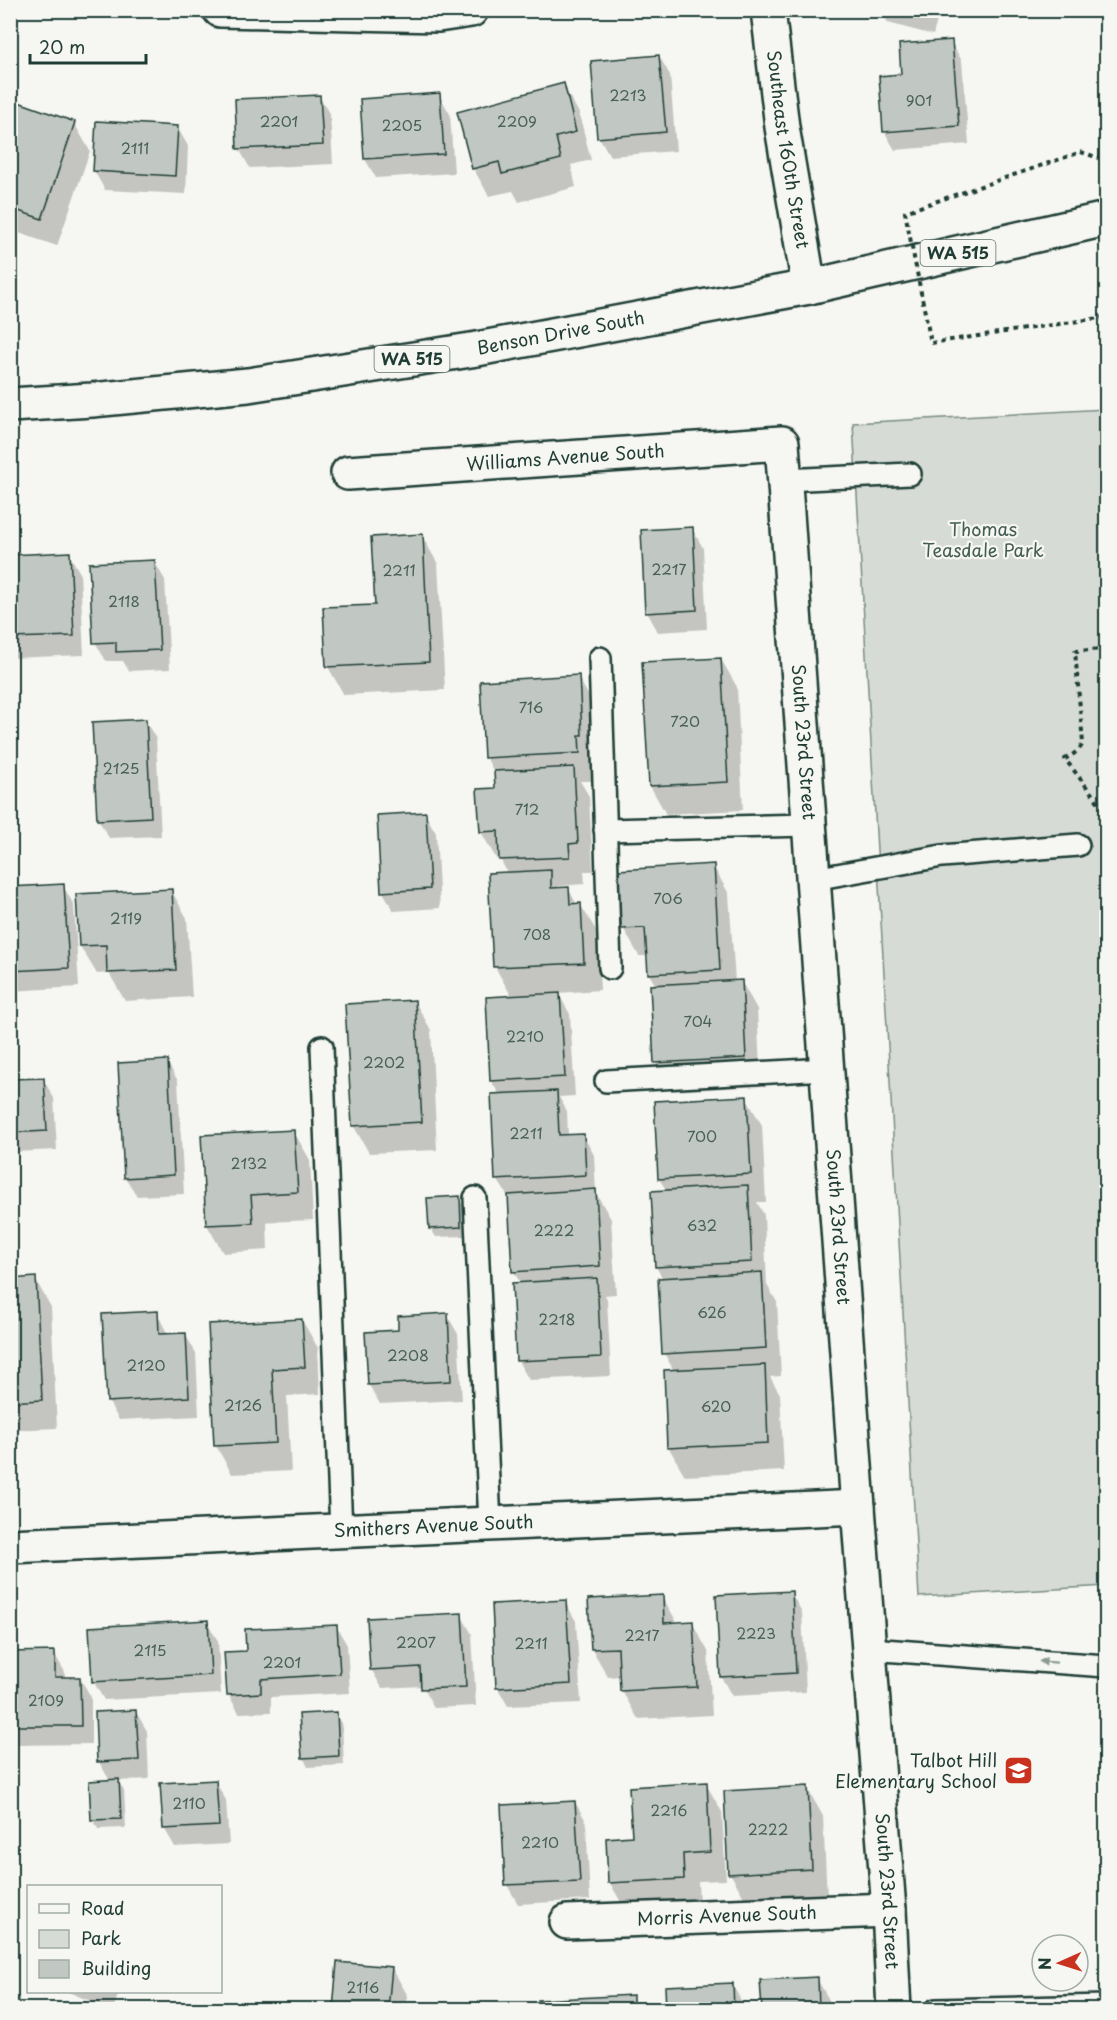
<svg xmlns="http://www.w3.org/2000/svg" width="1117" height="2020" font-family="'Playpen Sans',sans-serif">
  <rect width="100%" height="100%" fill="#f6f6f2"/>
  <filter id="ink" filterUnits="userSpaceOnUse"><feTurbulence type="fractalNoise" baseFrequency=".0167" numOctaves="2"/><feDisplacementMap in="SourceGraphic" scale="12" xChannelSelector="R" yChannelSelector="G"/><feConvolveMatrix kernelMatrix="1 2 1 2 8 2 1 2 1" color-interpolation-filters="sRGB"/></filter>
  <g filter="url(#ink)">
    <path fill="#d6dbd6" stroke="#7a8c85" stroke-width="1.5" d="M1106 409V1586L919 1597 853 423Z"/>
    <path fill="#0003" d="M881 10H940L933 35 888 23Z
      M951 42 962 61 969 144 895 150 884 131 903 75Z
      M659 56 670 75 676 151 610 156 599 137Z
      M10 68 18 92 10 95Z
      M563 85 579 113 591 160 571 165 576 187 519 202 513 191 489 196 473 168Z
      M439 95 450 114 454 173 376 178 365 159 361 100Z
      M319 96 330 115 333 164 250 168 239 149 236 101Z
      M10 101 74 123 90 151 57 246 10 230Z
      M177 127 188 146 186 194 105 190 94 171Z
      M692 528 703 548 707 629 658 632 647 612Z
      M422 536 438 564 445 690 344 695 328 667 376 606Z
      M69 554 80 573 84 655 11 658 10 557Z
      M154 561 165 580 170 669 129 671 123 661H106L95 642Z
      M721 659 737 687 743 810 666 814 650 786 644 664Z
      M578 677 594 705 595 781H580L589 796 593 871H584L585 884 558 886 560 889 568 888 577 905 580 904 597 932 600 990 558 993 570 1014 575 1096 559 1097 567 1111 568 1136 583 1135 594 1155 596 1193 611 1219 616 1294 605 1295 607 1299 611 1376 529 1380 518 1361 514 1284H521L514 1272 509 1198 497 1179 500 1095 491 1081 512 997 495 967 490 875 508 874 500 859 497 860 481 832 497 790 496 776 486 757Z
      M145 720 156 739 161 836 109 838 98 819Z
      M425 814 436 833 440 908 394 911 383 892Z
      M713 866 729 894 735 982 741 981 757 1009 761 1086 672 1091 656 1063V986L649 974 648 956H639L623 928Z
      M63 886 74 905 79 987 10 991V888Z
      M171 890 187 918 192 997 125 1001 109 973 97 974 80 946Z
      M415 1002 431 1030 437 1150 369 1153 353 1125Z
      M167 1062 178 1081 184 1194 137 1196 125 1177Z
      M43 1079 54 1098 57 1150 14 1152 10 1147V1081Z
      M746 1098 762 1125 766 1202H757L764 1215 767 1285 777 1302 781 1376 770 1377 780 1394 784 1471 685 1476 669 1448 665 1371H674L664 1353 663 1279 656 1267 667 1191 659 1179Z
      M294 1132 310 1160 313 1220 267 1222 268 1250 223 1253 207 1225Z
      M459 1198 464 1207 466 1236 436 1237 430 1228Z
      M35 1279 51 1307 57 1428 10 1430V1280Z
      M157 1313 168 1335 185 1334 196 1353 199 1416 119 1420 108 1401Z
      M447 1315 458 1334 462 1400 380 1404 369 1385 367 1333 400 1331Z
      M302 1320 318 1348 320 1394 287 1396 291 1471 232 1474 216 1446 209 1325Z
      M791 1593 802 1612 806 1692 732 1696 721 1677Z
      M662 1596 678 1624 692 1623 708 1651 712 1715 638 1719 622 1691 621 1676 608 1677 592 1649 590 1601Z
      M565 1602 576 1621 581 1703 508 1706 497 1687Z
      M461 1615 472 1634 476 1706 434 1708 423 1686 382 1688 371 1669Z
      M207 1622 218 1641 221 1694 104 1700 93 1681Z
      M336 1626 347 1645 350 1693 271 1697V1712L239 1713 228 1694 248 1652Z
      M10 1653H54L65 1672V1678H80L91 1697V1744L14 1745 10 1738Z
      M136 1712 147 1731 149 1779 118 1781 124 1790 126 1828 98 1829 93 1820 91 1782 110 1781 99 1762 96 1714Z
      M336 1714 342 1723 344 1765 308 1767 303 1757Z
      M215 1781 226 1800 229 1844 175 1847 164 1828Z
      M706 1784 722 1812 726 1880 698 1881 699 1906 626 1911 610 1883 634 1838Z
      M807 1788 823 1816 827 1897 746 1901 730 1873Z
      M575 1802 586 1821 590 1900 518 1904 507 1885 502 1806Z
      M392 1968 408 1996 406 2010H334Z
      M817 1979 828 1998V2010H763Z
      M732 1984 743 2004V2010H668Z
      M68 1992H119L113 2010Z
      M632 1997 639 2010H540Z"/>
    <path fill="#c1c8c3" stroke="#1f3d34" stroke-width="1.5" d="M952 40 959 126 883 132 879 76 901 74 899 44Z
      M659 55 666 132 597 138 591 61Z
      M564 83 576 132 556 137 561 159 502 174 499 162 472 169 457 112Z
      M440 93 444 154 364 159 360 99Z
      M320 95 323 145 237 149 235 99Z
      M10 99 75 122 42 219 10 208Z
      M96 121 178 126 175 176 93 171Z
      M693 527 697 610 645 613 641 530Z
      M423 534 429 662 326 667 323 607 375 605 371 537Z
      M70 552 74 636 10 638V555Z
      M155 560 160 650 116 652V642L93 643 89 563Z
      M721 658 728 782 649 786 642 662Z
      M579 675 582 735H579L580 753 484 758 480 681Z
      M146 719 151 817 97 820 92 722Z
      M574 767 578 843 569 844 570 857 499 860 498 831 480 832 477 789 495 788 494 771Z
      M426 812 430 889 381 892 377 815Z
      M714 864 720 970 648 974 645 928 621 929 618 870Z
      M551 870V888L569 887 570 904 581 903 584 963 493 967 488 873Z
      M64 884 69 968 10 971V887Z
      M172 889 176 970 107 973 106 945 79 946 76 894Z
      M742 980 746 1058 654 1063 650 985Z
      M560 993 565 1077 490 1081 486 997Z
      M415 1000 422 1122 352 1126 345 1004Z
      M168 1060 174 1175 124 1178 118 1063Z
      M44 1078 47 1131 10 1133V1079Z
      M557 1091 559 1135 584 1134 586 1175 495 1180 491 1094Z
      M747 1096 751 1174 658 1179 654 1101Z
      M294 1130 298 1192 251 1195 253 1223 206 1225 201 1135Z
      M748 1185 752 1262 655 1267 651 1191Z
      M596 1189 600 1266 512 1272 508 1195Z
      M460 1196 461 1227 429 1229 427 1198Z
      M762 1272 766 1348 662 1354 658 1278Z
      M36 1277 42 1400 10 1402V1279Z
      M597 1278 601 1357 516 1361 512 1283Z
      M158 1311 159 1334 186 1333 189 1397 107 1402 102 1314Z
      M448 1313 451 1381 368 1385 365 1332 398 1330V1316Z
      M302 1319 305 1367 272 1369 276 1443 214 1446 208 1324Z
      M765 1365 768 1443 667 1448 664 1370Z
      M792 1591 796 1673 720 1677 716 1595Z
      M663 1595 664 1623 693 1621 697 1687 620 1691 618 1648 591 1649 588 1599Z
      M566 1600 571 1684 496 1688 492 1604Z
      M462 1613 466 1687 421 1689 420 1667 370 1670 367 1618Z
      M208 1620 211 1675 92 1682 89 1627Z
      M337 1625 340 1674 261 1679V1693L227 1695 224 1652 246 1651 245 1629Z
      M55 1651V1677H80L81 1726H10V1652Z
      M136 1710 139 1760 97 1762 95 1712Z
      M337 1712 339 1756 302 1758 299 1714Z
      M119 1779 121 1819 91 1820 89 1781Z
      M216 1780 219 1826 163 1829 160 1783Z
      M707 1782 710 1852 683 1854 684 1879 608 1883 606 1838 632 1836 629 1787Z
      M808 1786 812 1869 728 1874 724 1791Z
      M575 1801 580 1882 505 1885 501 1805Z
      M337 1962 392 1967 388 2010H333Z
      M818 1977 819 2010H762L760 1980Z
      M733 1983 734 2010H666L665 1986Z
      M633 1995V2010H539L538 2000Z"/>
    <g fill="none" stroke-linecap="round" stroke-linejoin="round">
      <defs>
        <path id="lane" d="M785 480 910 474
          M600 658 610 968
          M605 830 810 825
          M814 879 942 856 1078 845
          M322 1047 341 1531
          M606 1081 827 1069
          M475 1198 490 1524
          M869 1649 1106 1666
          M936 2010 1106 2006"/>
        <g id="street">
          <path d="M220 10 438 15 471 10"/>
          <path id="s1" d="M768 10 782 127 809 287"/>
          <path id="s2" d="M348 473 782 443 858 1507 889 1910 894 2010"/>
          <path id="s3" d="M10 1546 858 1507"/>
          <path id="s4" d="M567 1922 889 1910"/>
        </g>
        <g id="primary">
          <path id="s5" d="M10 405 92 400 248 385 477 349 809 287 1106 219"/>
        </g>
      </defs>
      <use href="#lane" stroke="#1f3d34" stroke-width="26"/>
      <use href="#street" stroke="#1f3d34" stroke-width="38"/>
      <use href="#primary" stroke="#1f3d34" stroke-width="38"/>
      <path stroke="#1f3d34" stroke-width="4" stroke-dasharray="4.5 4.5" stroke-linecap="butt" d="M1106 649 1075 651 1083 743C1080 751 1072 755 1065 759L1106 812"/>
      <use href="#lane" stroke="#f6f6f2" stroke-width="21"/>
      <use href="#street" stroke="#f6f6f2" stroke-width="33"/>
      <use href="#primary" stroke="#f6f6f2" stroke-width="33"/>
      <path stroke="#1f3d34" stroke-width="4" stroke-dasharray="4.5 4.5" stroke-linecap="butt" d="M1102 159 1081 152 905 212 931 343 1106 317"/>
    </g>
    <defs><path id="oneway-solid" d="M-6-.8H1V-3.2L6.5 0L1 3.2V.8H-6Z" transform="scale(1.5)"/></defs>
    <use fill="#8a9a93" href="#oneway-solid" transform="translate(1048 1662) rotate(-176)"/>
  </g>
  <defs>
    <symbol id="school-square" viewBox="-11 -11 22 22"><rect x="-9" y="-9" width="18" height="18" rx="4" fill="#c8321e" stroke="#f6f6f2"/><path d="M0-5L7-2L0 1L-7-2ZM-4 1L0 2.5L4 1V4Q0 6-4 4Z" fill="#fff"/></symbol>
  </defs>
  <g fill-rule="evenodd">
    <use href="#school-square" x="1002" y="1754" width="33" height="33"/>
  </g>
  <g text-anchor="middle" stroke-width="4.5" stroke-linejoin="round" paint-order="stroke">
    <g font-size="15" fill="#486058">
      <text x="628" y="101">2213</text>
      <text x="919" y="106">901</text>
      <text x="279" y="127">2201</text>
      <text x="517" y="127">2209</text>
      <text x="402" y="131">2205</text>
      <text x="135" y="154">2111</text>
      <text x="669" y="575">2217</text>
      <text x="399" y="576">2211</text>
      <text x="124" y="607">2118</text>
      <text x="531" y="713">716</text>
      <text x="685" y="727">720</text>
      <text x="121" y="774">2125</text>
      <text x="527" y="815">712</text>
      <text x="668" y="904">706</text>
      <text x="126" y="924">2119</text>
      <text x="537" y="940">708</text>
      <text x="698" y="1027">704</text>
      <text x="525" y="1042">2210</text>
      <text x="384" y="1068">2202</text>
      <text x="526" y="1139">2211</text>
      <text x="702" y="1142">700</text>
      <text x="249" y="1169">2132</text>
      <text x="702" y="1231">632</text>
      <text x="554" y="1236">2222</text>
      <text x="712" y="1318">626</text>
      <text x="557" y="1325">2218</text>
      <text x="408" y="1361">2208</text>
      <text x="146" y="1371">2120</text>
      <text x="243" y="1411">2126</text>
      <text x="716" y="1412">620</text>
      <text x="756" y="1639">2223</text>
      <text x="642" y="1641">2217</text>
      <text x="416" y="1648">2207</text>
      <text x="531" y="1649">2211</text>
      <text x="150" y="1656">2115</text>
      <text x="282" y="1668">2201</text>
      <text x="46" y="1706">2109</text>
      <text x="189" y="1809">2110</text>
      <text x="669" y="1816">2216</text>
      <text x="768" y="1835">2222</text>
      <text x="540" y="1848">2210</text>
      <text x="363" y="1993">2116</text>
    </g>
    <g fill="#f6f6f2" stroke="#60746d" stroke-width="1.5">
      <rect x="920.5" y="240" width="75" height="26" rx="4.5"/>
      <rect x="374.5" y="346" width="75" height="26" rx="4.5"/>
    </g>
    <g font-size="16" font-weight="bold" fill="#1f3d34">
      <text x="958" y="259">WA 515</text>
      <text x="412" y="365">WA 515</text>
    </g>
    <g font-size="18" fill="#1f3d34" stroke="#f6f6f2">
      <text dy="6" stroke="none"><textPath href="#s1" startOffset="141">Southeast 160th Street</textPath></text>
      <text dy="6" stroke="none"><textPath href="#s5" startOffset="556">Benson Drive South</textPath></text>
      <text dy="6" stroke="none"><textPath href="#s2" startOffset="218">Williams Avenue South</textPath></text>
      <text dy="6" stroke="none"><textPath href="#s2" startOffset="735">South 23rd Street</textPath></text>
      <text dy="6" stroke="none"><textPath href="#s2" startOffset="1221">South 23rd Street</textPath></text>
      <text dy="6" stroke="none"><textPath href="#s3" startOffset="424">Smithers Avenue South</textPath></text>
      <text dy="6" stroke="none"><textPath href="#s2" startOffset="1887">South 23rd Street</textPath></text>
      <text dy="6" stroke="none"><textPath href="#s4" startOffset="160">Morris Avenue South</textPath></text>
    </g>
    <g font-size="18" fill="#445d54" stroke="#f6f6f2">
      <text x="983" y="536">Thomas<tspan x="983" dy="21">Teasdale Park</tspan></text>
    </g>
    <g font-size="18" fill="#1f3d34" stroke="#f6f6f2" text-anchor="end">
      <text x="997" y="1767">Talbot Hill<tspan x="997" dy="21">Elementary School</tspan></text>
    </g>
  </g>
  <rect width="1117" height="2020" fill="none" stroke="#f6f6f2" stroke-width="36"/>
  <rect x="18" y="18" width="1081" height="1984" fill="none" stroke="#1f3d34" stroke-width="2" filter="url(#ink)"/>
  <rect x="27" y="1885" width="195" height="108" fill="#f6f6f2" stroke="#a0aca6" stroke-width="1.5"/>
  <rect x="39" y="1904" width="30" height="9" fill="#f6f6f2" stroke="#a0aca6" stroke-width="1.5"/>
  <text x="81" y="1915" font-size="18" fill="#1f3d34">Road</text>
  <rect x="39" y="1930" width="30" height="18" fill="#d6dbd6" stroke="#a0aca6" stroke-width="1.5"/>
  <text x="81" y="1945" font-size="18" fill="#1f3d34">Park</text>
  <rect x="39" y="1960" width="30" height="18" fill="#c1c8c3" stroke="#a0aca6" stroke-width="1.5"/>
  <text x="81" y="1975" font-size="18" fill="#1f3d34">Building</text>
  <g transform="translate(1060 1963) rotate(267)"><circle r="28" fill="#f6f6f2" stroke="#a0aca6" stroke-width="1.5"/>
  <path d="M0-4.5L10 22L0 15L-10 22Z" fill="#c8321e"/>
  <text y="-9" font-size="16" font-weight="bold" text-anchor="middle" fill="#1f3d34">N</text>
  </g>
  <path d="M30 54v9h116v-9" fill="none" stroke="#1f3d34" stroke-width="3"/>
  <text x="39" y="54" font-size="18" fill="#1f3d34" stroke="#f6f6f2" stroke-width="4.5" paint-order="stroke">20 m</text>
</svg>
